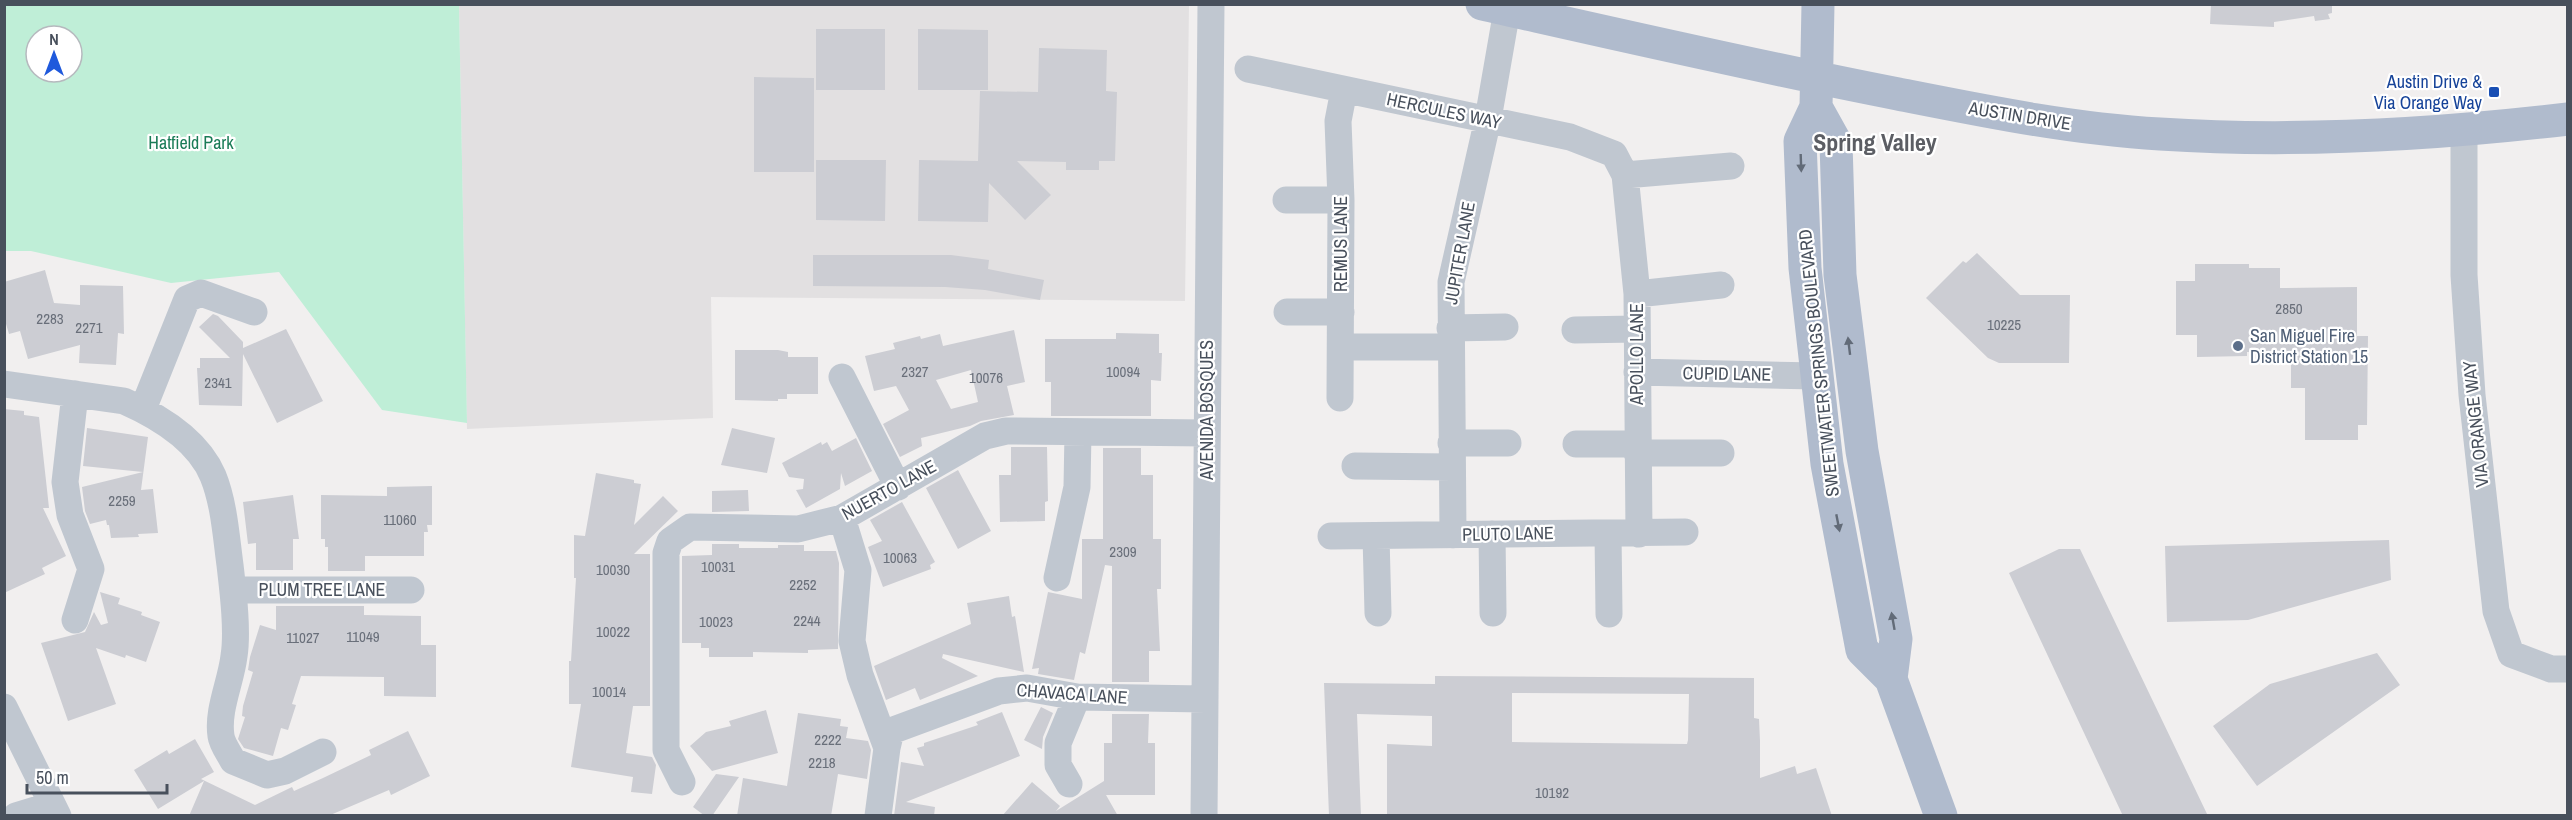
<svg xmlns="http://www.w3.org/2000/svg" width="2572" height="820" font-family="'Archivo Narrow',sans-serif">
  <rect width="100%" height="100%" fill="#f1efef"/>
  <path fill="#e2e0e1" d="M459 5H1189L1185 301 711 297 713 418 467 429Z"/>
  <path fill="#bfeed7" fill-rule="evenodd" d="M4 5H459L467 423 382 410 279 272 171 283 31 251H5ZM36 36H72V72H36Z"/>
  <path fill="#cccdd3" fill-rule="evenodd" d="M2211 4H2332V13L2328 14 2330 19 2315 21 2314 16 2274 22V27L2210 24Z
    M816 29H885V90H816Z
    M918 29 988 30V90H918Z
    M1039 48 1107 50 1106 91 1117 92 1115 161H1099V170H1066V162L1017 161 1051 195 1025 220 989 183 988 222 918 221 919 160 978 161 980 91 1038 92Z
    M754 77 814 78V172H754Z
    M816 160H886L885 221 816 220Z
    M1977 253 2020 295H2070L2069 363H1999L1988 358 1926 298 1963 261 1966 263Z
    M813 255H951L989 260 988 269 1044 280 1040 300 985 290 945 287 813 286Z
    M2195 264H2249V268H2280V288L2357 287V336H2368L2367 425H2358V440H2305V388H2291V352H2247V356L2197 357V335H2176V281H2195Z
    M45 270 54 303 80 305V285L123 286 124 334 118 333 116 365 79 363 80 345 28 359 20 331 9 334 4 317V282Z
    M213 314 218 316 243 342V348L286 329 323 401 277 423 243 354 242 406 199 405 197 368H200V358H230L199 327Z
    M1014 330 1025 382 1007 386 1014 415 981 421 970 426 921 438 922 446 900 457 883 424 909 410 896 386 874 391 865 356 895 349 893 343 920 336 921 339 940 334 943 346ZM971 370 978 402 951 409 936 380Z
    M1116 333 1159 334V353H1162L1161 381 1151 380V416H1051V382H1045V339H1116Z
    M735 350H778L788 352V357H818V394H787V399H778V401L735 400Z
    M4 409 24 411V415L39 417 49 508H43L66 556 42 568 45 574 4 593Z
    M87 428 148 437 141 490 153 489 158 533 138 534 139 537 111 538 109 525H107L106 520 90 524 85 511 82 487 143 472 83 466Z
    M732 428 775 438 767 473 721 465Z
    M856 438 872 471 845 486 841 473 840 489 806 508 796 490 803 489 804 479 789 477 782 463 821 442 822 445 827 442 832 451Z
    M1011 447H1047L1048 501 1045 502V521L1000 522 999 475H1011Z
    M1103 448H1141V475H1153V539H1161V589H1157L1160 651H1149V682H1112V566L1105 565 1085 654 1080 652 1074 680 1038 674 1039 668 1032 669 1048 592 1082 599V539H1103Z
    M958 470 991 531 958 549 926 488Z
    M596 473 634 480V483L641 484 634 525 663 496 678 511 634 554H650V706H633L626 753 652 757 656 765 652 794 631 792 633 777 571 767 581 704H569V661H571L576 578H574V535L585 536Z
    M432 486V525H427L428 532H424V556H365V571H328V547H325V539H321V495L387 496V487Z
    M748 490 749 511 712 512V491Z
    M293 495 299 539H293V570H256V543L248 544 243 502Z
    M902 502 935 562 930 565 931 569 883 587 868 547 882 541 870 520Z
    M2389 540 2391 580 2248 620 2167 622 2165 546Z
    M712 544H739V548H778V545H804V551H836L839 563 838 649 808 650V653L753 652V657H709V648H701V643H682V556L712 555Z
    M2059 549H2080L2208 816H2123L2009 573Z
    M100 592 120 598 118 604 142 612 141 615 160 622 146 662 126 655 125 658 96 648 116 704 68 721 41 643 85 632 94 612 101 625 108 623Z
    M1009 596 1012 617 1015 616 1024 672 943 654 942 658 978 676 920 700 915 688 886 700 874 666 971 624 967 603Z
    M276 606H364V615L421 616V645H436V697L384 696V677L301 676 292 704 296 705 288 730 281 728 273 756 244 748 238 739 245 717 242 716 243 706 253 672 248 670 250 657 260 625 276 630Z
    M2377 653 2400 685 2257 786 2213 726 2270 684Z
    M1435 676 1754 678V718L1759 719 1760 741V778L1795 766 1797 774 1816 768 1832 816H1387V744L1432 746V716L1357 714 1361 816H1329L1324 683 1435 684ZM1512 693 1689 694 1688 740 1687 744 1512 742Z
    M1041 707 1053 713 1043 737 1042 749 1024 740Z
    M766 710 778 753 712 771 690 746 706 732 731 726 729 721Z
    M1002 712 1020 756 906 802 935 807 934 816H894L901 762 924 766 917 748 924 746V743L978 725 976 722Z
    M798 713 841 719 840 726 848 727 846 738 868 741 871 750 867 779 838 774 831 816H737L743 778 787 786Z
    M1112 714H1149L1148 743H1155V795H1106L1118 816H1002L1032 782 1060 806 1056 811 1104 781V743H1112Z
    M408 731 430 776 391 795 389 790 328 816H189L204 781 158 809 134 770 167 750 169 754 195 739 214 772 201 779 255 805 292 787 294 791 323 778 371 755 369 750Z
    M716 774 739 777 712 816H705L693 807Z"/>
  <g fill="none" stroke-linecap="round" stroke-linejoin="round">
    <path stroke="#c0c7d0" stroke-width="27" d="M1248 69 1570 137 1614 154 1625 175 1637 294 1639 534
      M2464 131V275L2472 395 2496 611 2511 654 2551 669H2568
      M1625 175 1731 166
      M1286 200H1341
      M1637 294 1721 285
      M1287 312H1341
      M1450 328 1505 327
      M1575 330 1637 329
      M1341 347H1450
      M1637 372 1817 376
      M842 377 898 487
      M4 384 124 401C158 416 198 440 213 476 224 503 226 535 230 565 233 591 238 631 234 656 231 682 217 710 221 736 222 744 229 753 233 761L267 775 285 771 323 752
      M75 394 65 482 70 515 91 569 75 620
      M1340 398 1341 200 1338 121 1344 90
      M143 409 187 299 201 293 254 312
      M1451 443H1508
      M1576 444H1637
      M1637 453H1721
      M1355 466 1452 467
      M842 518 858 570 852 641 860 675 887 748 878 816
      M1608 533 1609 614
      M1492 534 1493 613
      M1453 535 1451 282 1488 119 1507 10
      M1331 536 1685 532
      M1376 536 1378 613
      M1057 578 1077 487 1078 432
      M233 590H411
      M4 707 58 816
      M887 748 891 731 999 691 1027 688 1077 697 1205 699
      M682 782 666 750V553L670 541 690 527 798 529 842 518 985 436 1006 431 1207 433
      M1069 784 1058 765V743L1077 697
      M16 816 52 805
      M1204 816 1211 4"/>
    <path stroke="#b0bbcd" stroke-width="33" d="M1482 4C1620 35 1759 67 1898 94 1984 111 2072 129 2160 134 2296 143 2432 135 2568 119
      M1818 4 1816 107 1800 141 1805 268 1827 464 1862 650 1891 679 1941 816
      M1816 107 1836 143 1840 275 1862 451 1896 639 1891 679"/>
  </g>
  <defs><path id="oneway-solid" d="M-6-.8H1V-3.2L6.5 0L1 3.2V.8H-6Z" transform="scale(1.5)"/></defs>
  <g fill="#626b78">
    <use href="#oneway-solid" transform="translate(1801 163) rotate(88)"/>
    <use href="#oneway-solid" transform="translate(1849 346) rotate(-97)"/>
    <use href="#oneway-solid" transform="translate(1838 523) rotate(79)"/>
    <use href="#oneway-solid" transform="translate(1893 621) rotate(-100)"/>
  </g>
  <rect fill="#1a4fb4" stroke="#fff" stroke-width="2" x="2488" y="86" width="12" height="12" rx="3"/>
  <circle fill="#5c6f8a" stroke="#fff" stroke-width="2" cx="2238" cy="346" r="6"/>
  <g text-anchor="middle" stroke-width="4.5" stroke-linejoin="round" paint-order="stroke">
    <g font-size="15" fill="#696f7a">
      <text x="2289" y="314">2850</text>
      <text x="50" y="324">2283</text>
      <text x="2004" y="330">10225</text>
      <text x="89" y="333">2271</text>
      <text x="915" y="377">2327</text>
      <text x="1123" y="377">10094</text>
      <text x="986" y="383">10076</text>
      <text x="218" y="388">2341</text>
      <text x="122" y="506">2259</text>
      <text x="400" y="525">11060</text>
      <text x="1123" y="557">2309</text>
      <text x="900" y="563">10063</text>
      <text x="718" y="572">10031</text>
      <text x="613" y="575">10030</text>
      <text x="803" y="590">2252</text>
      <text x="807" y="626">2244</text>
      <text x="716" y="627">10023</text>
      <text x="613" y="637">10022</text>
      <text x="363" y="642">11049</text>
      <text x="303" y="643">11027</text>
      <text x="609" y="697">10014</text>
      <text x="828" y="745">2222</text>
      <text x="822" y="768">2218</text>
      <text x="1552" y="798">10192</text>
    </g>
    <g font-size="18" fill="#164399" stroke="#fff" text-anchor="end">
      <text x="2482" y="88">Austin Drive &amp;<tspan x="2482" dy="21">Via Orange Way</tspan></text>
    </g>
    <g font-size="18" fill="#48505c" stroke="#fff">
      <text transform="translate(1444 111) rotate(12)" y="6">HERCULES WAY</text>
      <text transform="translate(2020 116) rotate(9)" y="6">AUSTIN DRIVE</text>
      <text transform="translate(1341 244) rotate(-90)" y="6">REMUS LANE</text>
      <text transform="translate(1460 253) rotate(-80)" y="6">JUPITER LANE</text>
      <text transform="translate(1637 354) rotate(-90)" y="6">APOLLO LANE</text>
      <text transform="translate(1819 363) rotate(-96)" y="6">SWEETWATER SPRINGS BOULEVARD</text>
      <text transform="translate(1727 374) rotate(1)" y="6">CUPID LANE</text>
      <text transform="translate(1207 410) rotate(-90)" y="6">AVENIDA BOSQUES</text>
      <text transform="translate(2476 424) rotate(-96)" y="6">VIA ORANGE WAY</text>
      <text transform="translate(889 490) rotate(-29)" y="6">NUERTO LANE</text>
      <text transform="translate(1508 534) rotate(-1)" y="6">PLUTO LANE</text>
      <text x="322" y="596">PLUM TREE LANE</text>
      <text transform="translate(1072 694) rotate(4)" y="6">CHAVACA LANE</text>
    </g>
    <g font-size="18" fill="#1a7c57" stroke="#fff">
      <text x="191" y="149">Hatfield Park</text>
    </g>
    <g font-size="18" fill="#4e5e75" stroke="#fff" text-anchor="start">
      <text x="2250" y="342">San Miguel Fire<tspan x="2250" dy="21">District Station 15</tspan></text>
    </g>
    <g font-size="24" font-weight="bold" fill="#5c5e64" stroke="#fff">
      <text x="1875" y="151">Spring Valley</text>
    </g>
  </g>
  <rect width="2572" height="820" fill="none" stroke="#48505c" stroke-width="12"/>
  <g transform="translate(54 54)"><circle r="28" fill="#ffffff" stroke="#b6b9be" stroke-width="1.5"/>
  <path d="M0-4.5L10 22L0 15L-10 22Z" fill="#1f59dc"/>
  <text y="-9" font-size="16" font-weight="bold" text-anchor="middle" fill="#48505c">N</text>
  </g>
  <path d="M27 784v9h140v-9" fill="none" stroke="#48505c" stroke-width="3"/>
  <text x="36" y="784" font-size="18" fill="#48505c" stroke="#ffffff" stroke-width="4.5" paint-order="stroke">50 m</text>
</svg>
